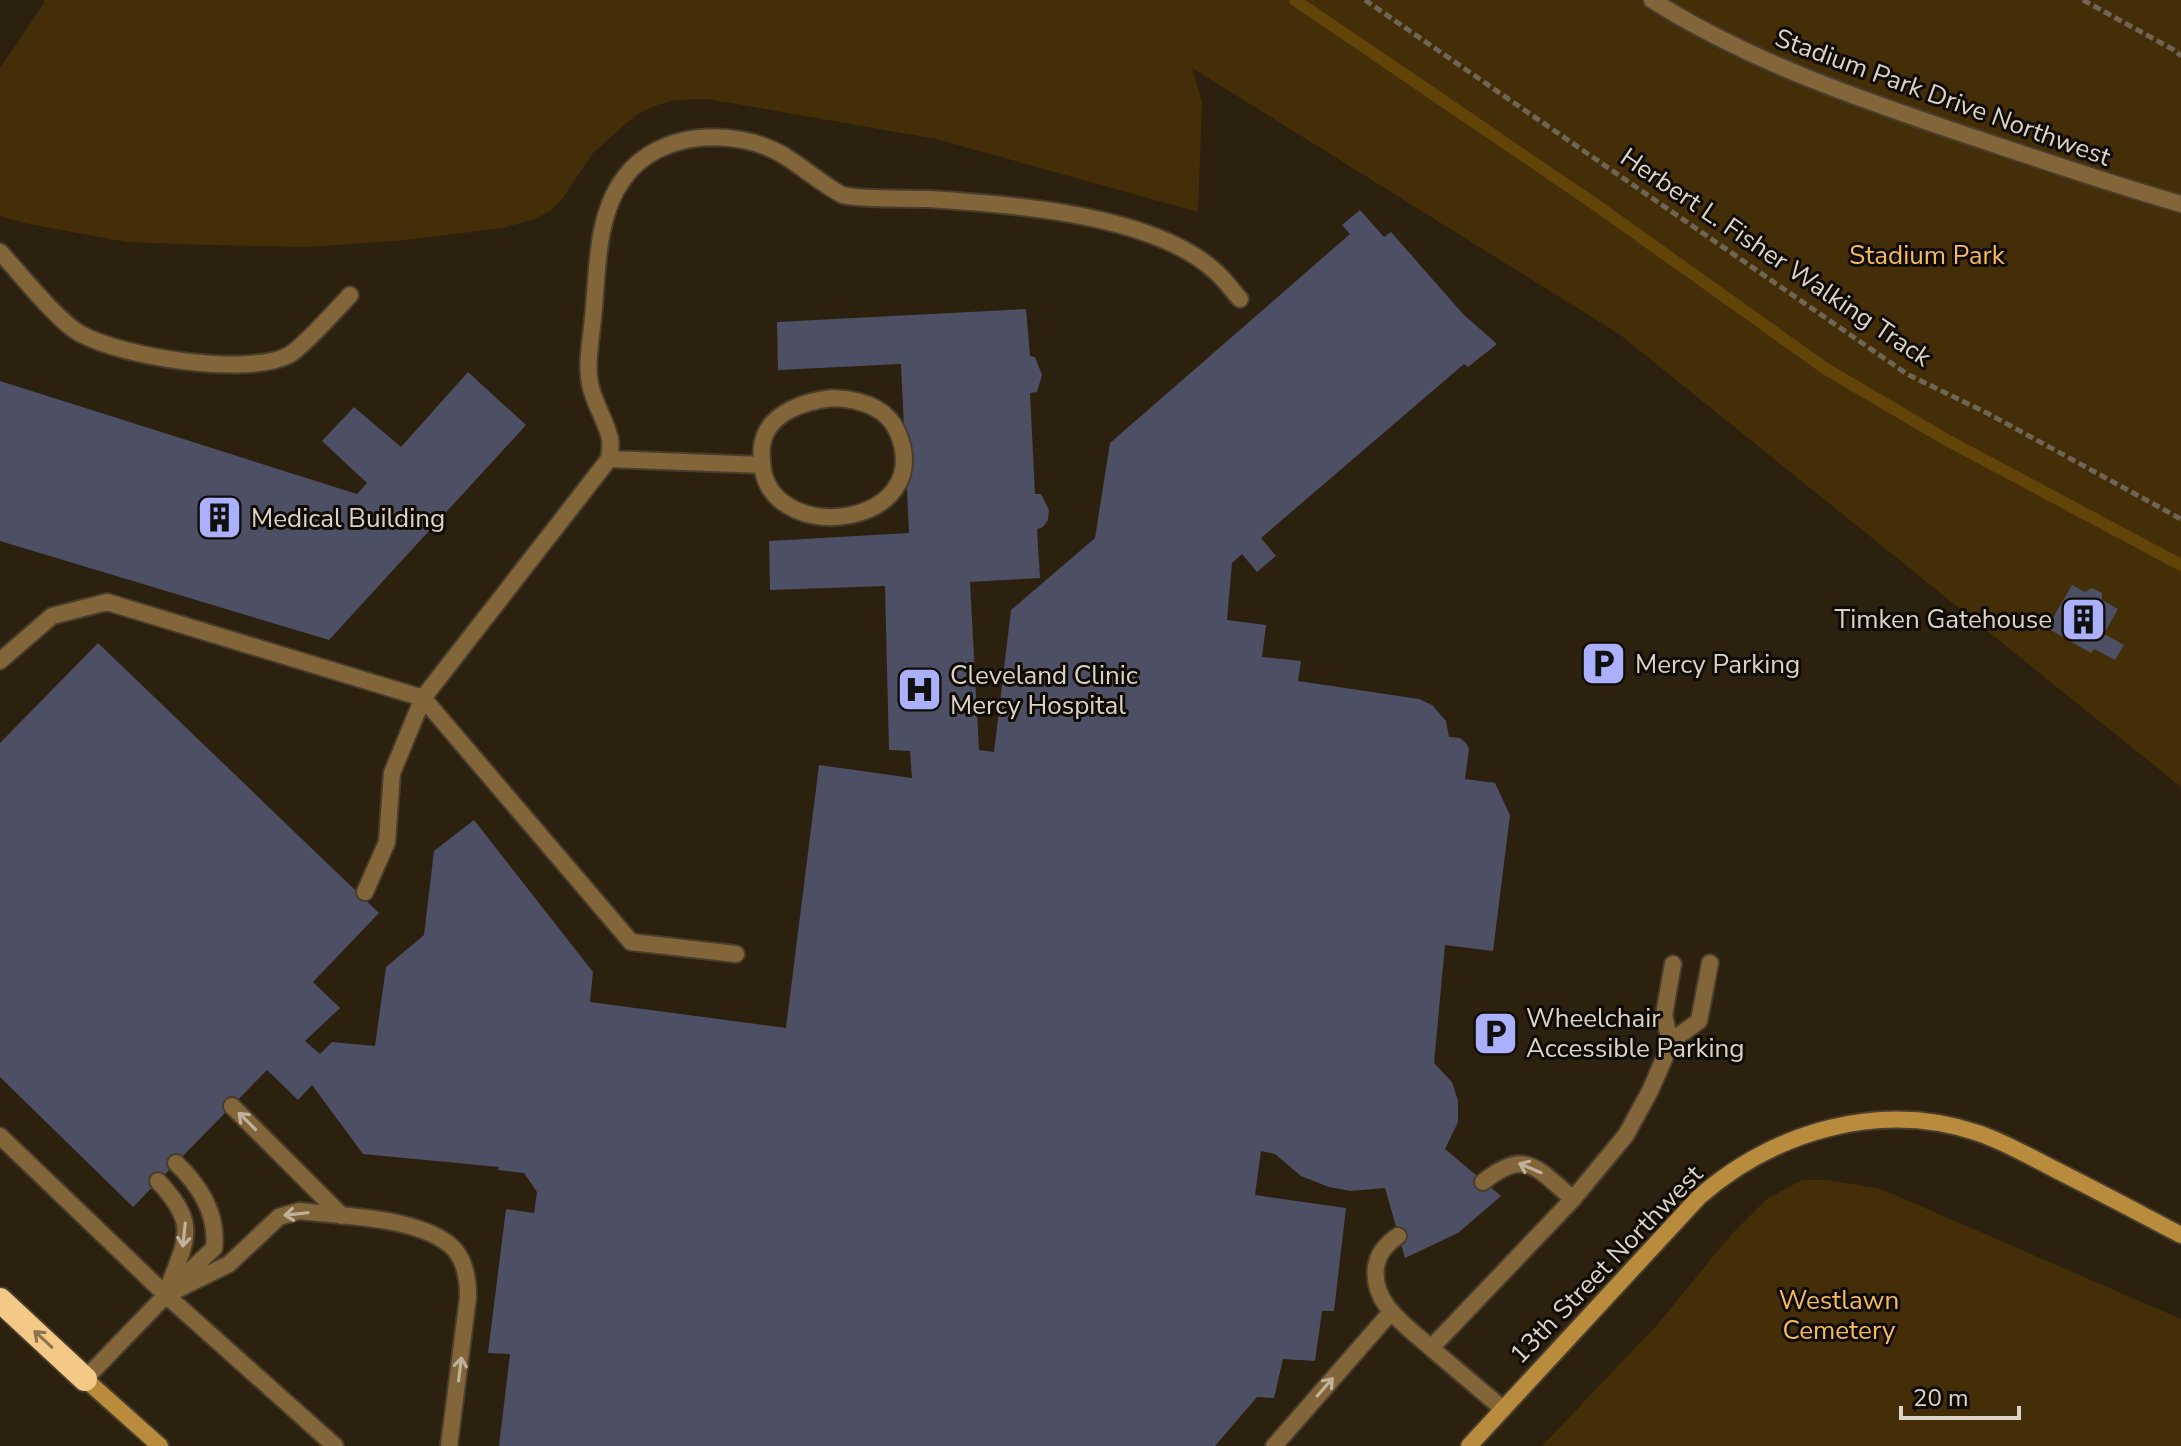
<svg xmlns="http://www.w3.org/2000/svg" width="2181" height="1446" font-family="'Nunito Sans',sans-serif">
  <rect width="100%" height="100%" fill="#2c200e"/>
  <path fill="#442e07" d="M43 0H2181V787L1619 334 1192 68 1202 102 1198 212 936 139 708 99 675 100 657 105 636 115 593 153 562 199 550 211 535 219 503 228 407 240 308 247 211 245 126 242 24 223 0 216V68L45 2Z
    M1802 1180H1827L1881 1189 2181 1319V1446H1542L1657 1325 1730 1236 1767 1199Z"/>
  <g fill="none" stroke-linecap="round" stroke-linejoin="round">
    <path stroke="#624409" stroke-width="12" d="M1295 0 1596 205 1826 369 1945 439 2181 565"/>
  </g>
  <path fill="#4d4f64" d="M1360 210 1384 237 1391 232 1463 314 1497 344 1468 367 1464 364 1261 538 1276 556 1257 572 1242 554 1232 563 1227 620 1266 625 1262 657 1301 661 1298 681 1419 699 1432 705 1446 721 1449 737 1460 738 1466 743 1469 749 1465 779 1495 783 1510 815 1493 951 1445 945 1434 1063 1452 1082 1458 1101V1122L1445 1149 1501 1196 1458 1233 1405 1258 1385 1188 1351 1191 1329 1187 1301 1176 1275 1154 1261 1151 1255 1195 1346 1208 1334 1311H1322L1315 1361 1283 1359 1274 1398 1257 1397 1215 1446H499L510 1354 488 1353 506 1209 534 1213 537 1192 524 1173 498 1170 499 1167 363 1154 312 1085 298 1100 267 1070 133 1207 0 1077V743L98 643 379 913 313 982 340 1008 305 1041 320 1054 332 1042 375 1046 386 967 424 935 434 851 474 820 593 972 590 1002 786 1028 819 765 912 778 910 751 889 750 885 586 770 590 769 541 909 533 901 364 778 370 777 322 1026 309 1030 356 1035 357 1042 375 1037 392 1030 393 1035 494H1041L1049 510 1048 520 1043 527 1037 529 1040 578 970 582 979 750 994 752 1011 610 1095 538 1110 443 1350 234 1342 225Z
    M468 372 526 425 329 640 0 541V381L357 494 367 483 322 441 354 407 401 447Z
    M2072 585 2085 592 2092 588 2102 593V600L2118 609 2104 634 2124 645 2115 660 2094 649 2091 653 2047 628Z"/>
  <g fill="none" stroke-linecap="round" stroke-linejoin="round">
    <defs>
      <path id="lane" d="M0 252C19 272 59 323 81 334 123 357 247 377 289 355 303 347 337 309 350 295
        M832 398C858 399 887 406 898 433 936 525 779 547 763 471 762 462 760 450 763 441 770 412 806 401 832 398Z
        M609 459 762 465
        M0 661 52 616 107 602 423 698 609 459C610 451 612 442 609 435 604 417 594 403 590 384 586 363 591 340 593 318 598 273 595 217 624 178 659 130 735 127 783 155 797 163 833 192 843 195 862 200 906 198 928 199 1010 204 1154 214 1216 272 1225 280 1232 290 1240 299
        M365 892 387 842 392 773 423 698 631 942 736 954
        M1670 1042 1699 1021 1710 963
        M232 1106 342 1216
        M0 1136 166 1295 335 1446
        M158 1181C200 1226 186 1239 167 1291
        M1483 1182C1527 1147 1537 1169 1573 1199
        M1398 1236C1386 1244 1378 1253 1376 1267 1371 1304 1406 1325 1431 1348
        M175 1285 214 1248C218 1214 199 1185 176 1163
        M85 1379 166 1295 229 1264 279 1217 299 1211C341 1216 426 1217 455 1250 466 1263 468 1281 468 1297L449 1446
        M1503 1409 1431 1348 1573 1199 1626 1135 1650 1091 1667 1052 1670 1042 1664 1015 1673 964
        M1274 1446 1391 1312"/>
      <path id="street" d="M1652 0C1750 62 1862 100 1972 137 2041 160 2111 184 2181 204"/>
      <path id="secondary" d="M85 1379 160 1446
        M1469 1446 1699 1197C1775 1131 1880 1100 1978 1133 2005 1142 2030 1157 2056 1170 2098 1191 2139 1213 2181 1235"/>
      <path id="highway" d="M0 1300 85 1379"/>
    </defs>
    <use href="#lane" stroke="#483d2c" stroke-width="20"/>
    <use href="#street" stroke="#483d2c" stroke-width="20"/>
    <use href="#secondary" stroke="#483d2c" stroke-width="20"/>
    <use href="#highway" stroke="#483d2c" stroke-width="28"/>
    <path stroke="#6f6555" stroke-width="5" stroke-dasharray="8 4" stroke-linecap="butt" d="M1365 0 1907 374 1987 413 2181 519
      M2083 0 2174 50 2181 56"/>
    <use href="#lane" stroke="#826538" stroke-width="16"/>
    <use href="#street" stroke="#826538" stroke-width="16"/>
    <use href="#secondary" stroke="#b98b3d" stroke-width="16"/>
    <use href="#highway" stroke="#f4c987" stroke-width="24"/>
  </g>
  <defs><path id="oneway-shaft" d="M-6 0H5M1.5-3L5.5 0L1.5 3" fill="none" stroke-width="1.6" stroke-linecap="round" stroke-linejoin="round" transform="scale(2)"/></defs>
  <g stroke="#c0b29d">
    <use href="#oneway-shaft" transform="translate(247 1121) rotate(-135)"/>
    <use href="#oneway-shaft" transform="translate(1530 1168) rotate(-157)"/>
    <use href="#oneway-shaft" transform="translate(296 1214) rotate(174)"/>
    <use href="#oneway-shaft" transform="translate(184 1235) rotate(96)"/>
    <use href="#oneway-shaft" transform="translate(460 1369) rotate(-83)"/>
    <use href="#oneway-shaft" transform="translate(1325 1387) rotate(-49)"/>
  </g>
  <use stroke="#8d744c" href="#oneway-shaft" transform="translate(43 1339) rotate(-137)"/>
  <defs>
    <symbol id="building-square" viewBox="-11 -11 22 22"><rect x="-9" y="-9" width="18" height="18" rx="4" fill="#aab0fb" stroke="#100b05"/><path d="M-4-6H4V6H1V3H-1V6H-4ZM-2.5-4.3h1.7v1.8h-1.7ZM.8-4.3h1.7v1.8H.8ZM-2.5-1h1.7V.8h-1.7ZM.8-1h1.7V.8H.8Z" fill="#111"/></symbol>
    <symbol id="parking-square" viewBox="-11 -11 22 22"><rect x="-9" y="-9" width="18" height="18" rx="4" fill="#aab0fb" stroke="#100b05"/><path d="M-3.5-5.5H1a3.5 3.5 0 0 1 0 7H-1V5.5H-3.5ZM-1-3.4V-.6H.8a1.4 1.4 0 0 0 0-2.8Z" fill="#111"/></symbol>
    <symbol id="hospital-square" viewBox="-11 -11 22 22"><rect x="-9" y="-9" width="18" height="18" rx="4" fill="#aab0fb" stroke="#100b05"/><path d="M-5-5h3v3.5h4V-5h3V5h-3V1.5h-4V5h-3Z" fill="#111"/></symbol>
  </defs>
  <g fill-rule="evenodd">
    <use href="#building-square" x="194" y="492" width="51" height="51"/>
    <use href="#building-square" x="2058" y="594" width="51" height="51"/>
    <use href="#parking-square" x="1578" y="638" width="51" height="51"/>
    <use href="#hospital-square" x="894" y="664" width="51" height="51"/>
    <use href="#parking-square" x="1470" y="1008" width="51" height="51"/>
  </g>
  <g text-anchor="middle" stroke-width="6" stroke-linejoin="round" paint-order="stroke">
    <g font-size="26" fill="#dbd3c8" stroke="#100b05">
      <text transform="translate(1943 97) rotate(20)" y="9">Stadium Park Drive Northwest</text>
      <text transform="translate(1776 257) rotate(34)" y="9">Herbert L. Fisher Walking Track</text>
      <text transform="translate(1606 1264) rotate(-46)" y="9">13th Street Northwest</text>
    </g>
    <g font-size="26" fill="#f6bb5b" stroke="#100b05">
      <text x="1927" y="264">Stadium Park</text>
      <text x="1839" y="1309">Westlawn<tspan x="1839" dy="30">Cemetery</tspan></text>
    </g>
    <g font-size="26" fill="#dbd3c8" stroke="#100b05" text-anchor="start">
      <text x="251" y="527">Medical Building</text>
      <text x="2052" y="628" text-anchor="end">Timken Gatehouse</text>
      <text x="1635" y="673">Mercy Parking</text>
      <text x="950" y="684">Cleveland Clinic<tspan x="950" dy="30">Mercy Hospital</tspan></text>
      <text x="1526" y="1027">Wheelchair<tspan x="1526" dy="30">Accessible Parking</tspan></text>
    </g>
  </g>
  <path d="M1901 1406v12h118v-12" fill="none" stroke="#dbd3c8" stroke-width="4"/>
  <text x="1913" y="1406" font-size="24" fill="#dbd3c8" stroke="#100b05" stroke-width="6" paint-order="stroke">20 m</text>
</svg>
